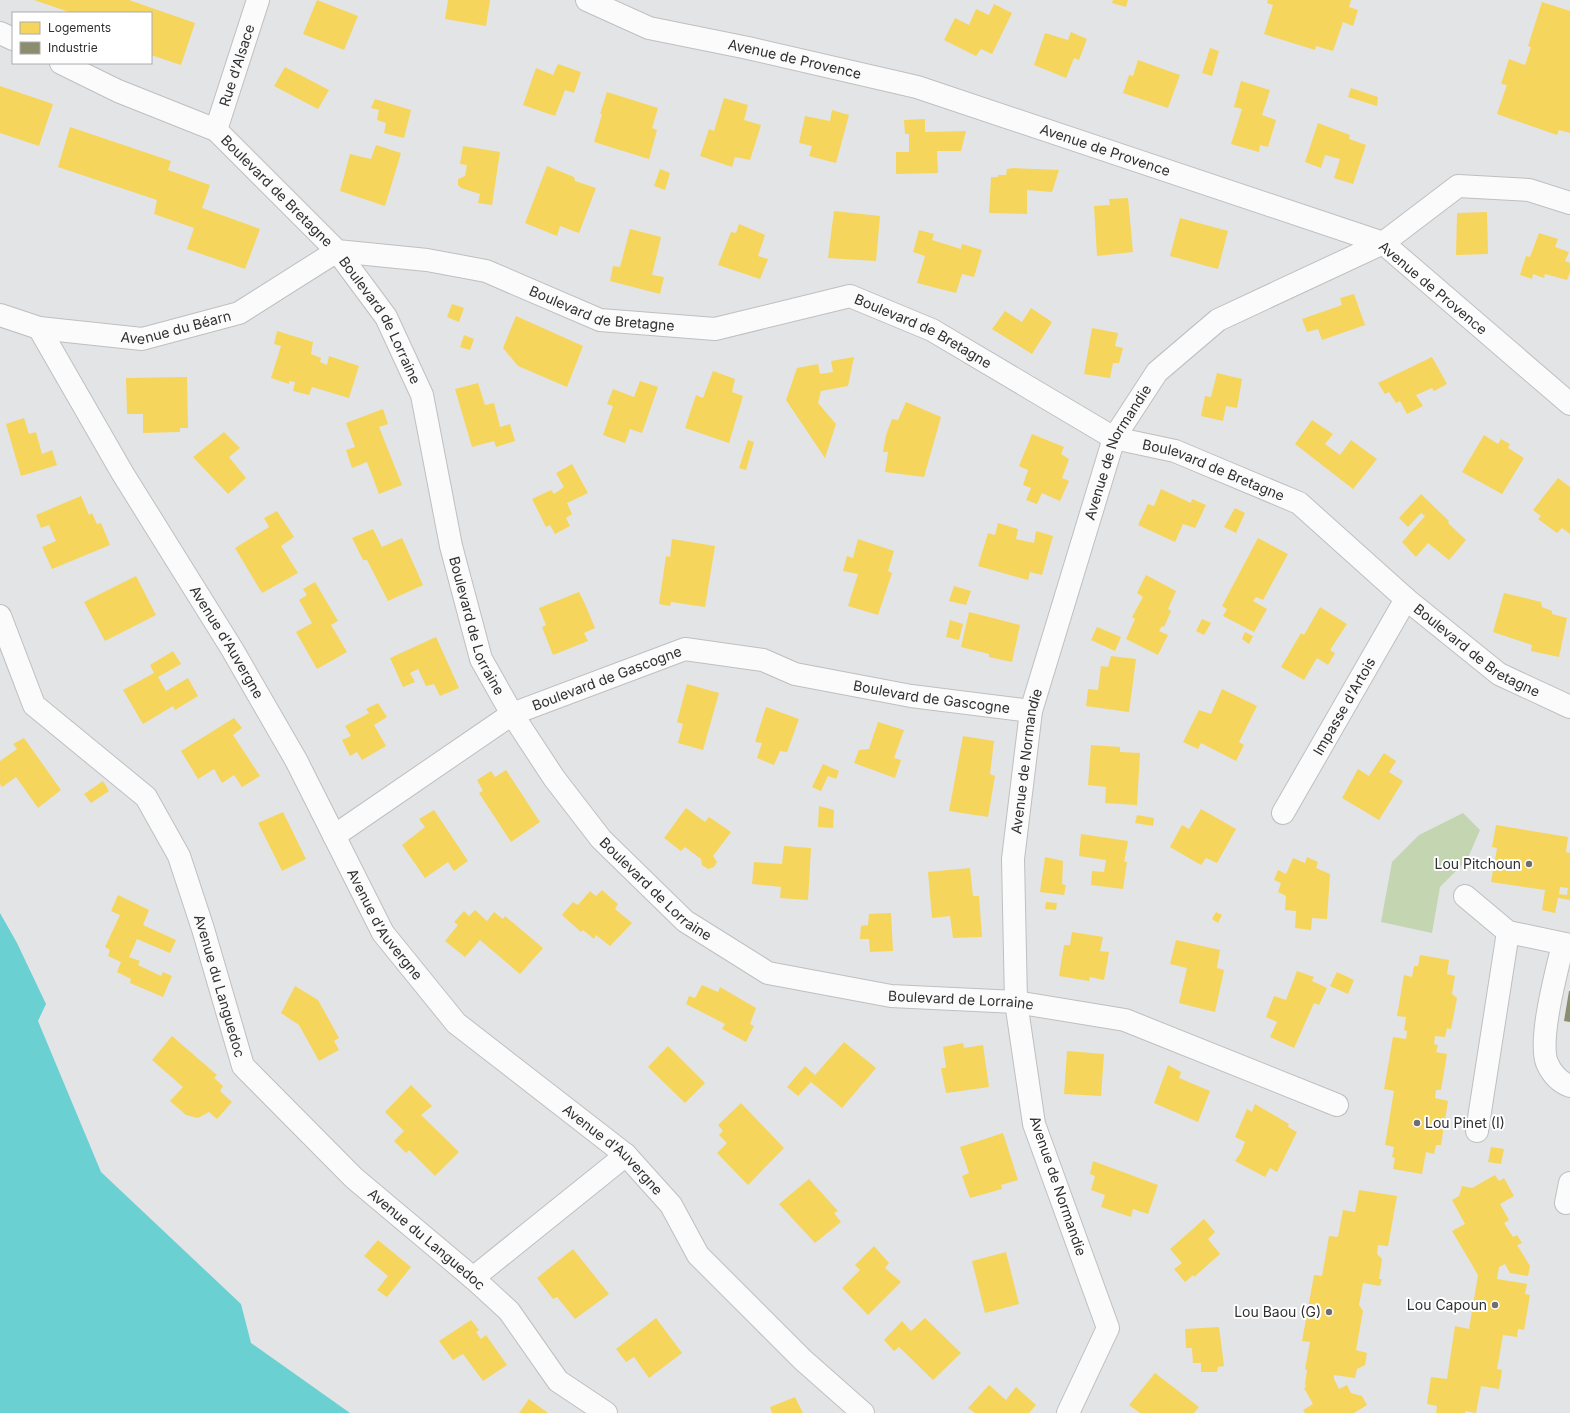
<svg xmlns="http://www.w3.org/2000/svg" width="1570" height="1413" font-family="Inter,sans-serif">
  <rect width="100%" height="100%" fill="#e3e4e6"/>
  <path fill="#c4d5b2" d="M1463 813 1480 830 1467 860 1440 887 1432 933 1381 922 1392 862 1419 835Z"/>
  <path fill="#6bd0d2" d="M0 913 17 943 46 1004 38 1021 101 1172 241 1304 251 1343 350 1413H0Z"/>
  <path fill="#f6d55c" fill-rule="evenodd" d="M34 0H129L195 23 181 65 151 55V13H72Z
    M317 0 358 16 344 50 303 34Z
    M448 0H490L486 26 445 19Z
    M1113 0H1128L1126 7 1112 3Z
    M1268 0H1351L1349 7 1358 10 1353 26 1343 22 1333 51 1316 46 1315 50 1264 34 1273 5 1267 3Z
    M1542 2 1570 11V133L1559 130 1557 135 1497 114 1507 85 1501 84 1509 59 1525 65 1531 47 1528 46Z
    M994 4 1012 13 992 54 981 49 976 56 944 40 955 18 969 25 976 9 989 15Z
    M1071 32 1087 39 1079 60 1074 58 1066 78 1034 65 1045 33 1068 40Z
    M1210 48 1219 51 1212 76 1202 73Z
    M1138 60 1180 75 1168 108 1123 93 1129 75 1133 76Z
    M558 64 581 72 574 93 565 90 555 116 523 105 536 68 553 75Z
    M285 67 329 90 318 109 274 86Z
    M1241 81 1270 90 1262 115 1276 120 1268 147 1260 145 1259 152 1231 144 1242 109 1234 107Z
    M0 86 53 104 39 146 0 133Z
    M1351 88 1378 97 1377 106 1348 97Z
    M607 92 658 108 652 128 657 130 649 159 594 142 602 114H600Z
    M724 98 748 105 744 120 761 125 750 160 735 157 732 167 700 156 709 129 714 131Z
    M375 99 411 110 404 138 384 133 386 123 377 120 379 110 371 108Z
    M832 110 849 115 836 163 809 156 812 146 799 143 805 116 830 121Z
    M925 119V132L966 131 961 151H937L938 173 896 174V152H909V134H905L904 120Z
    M1318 123 1350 135 1349 139 1366 145 1353 184 1334 178 1340 159 1325 155 1321 168 1305 162Z
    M70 127 171 161 168 170 210 185 202 208 260 229 245 269 187 249 194 228 154 214 157 200 58 167Z
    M376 145 401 153 385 206 340 191 350 154 371 159Z
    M463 146 500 152 492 205 478 203 480 194 461 188 458 185V179L465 176 467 165 460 164Z
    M547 166 574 177 575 181 596 188 579 233 560 226 557 236 525 223Z
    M1013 168 1059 170 1052 192 1027 190V214L989 213 991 177H998V175H1006L1007 169Z
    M660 169 670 173 665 190 654 186Z
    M1128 198 1133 252 1097 256 1094 206 1110 205 1109 199Z
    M834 211 880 216 876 261 828 258Z
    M1487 212 1488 254 1456 255 1457 213Z
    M1180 218 1228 231 1218 269 1170 256Z
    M739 224 765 235 758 256 768 259 760 279 718 265 731 232 736 233Z
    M630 229 661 237 652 275 664 277 660 294 610 281 613 266 620 267Z
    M919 230 934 234 932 240 961 249 962 244 982 250 974 277 962 274 956 293 917 283 925 256 913 252Z
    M1539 233 1558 239 1555 247 1569 252 1565 261 1570 263V272L1567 280 1545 274 1544 278 1533 274 1532 279 1520 275 1526 256 1530 257Z
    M1354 294 1365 325 1322 340 1318 329 1307 332 1302 319 1342 305 1340 298Z
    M452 304 464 308 459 322 447 317Z
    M1031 308 1052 322 1032 354 992 329 1005 311 1022 322Z
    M516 316 583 346 567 387 518 366 503 348Z
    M1092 328 1118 333 1115 346 1123 348 1119 363H1113L1110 378 1084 374Z
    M277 331 313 342 311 354 321 358 320 362 327 365 329 356 359 366 349 398 312 387 309 395 293 391 295 382 289 381V384L271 378 281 346 274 344Z
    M464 335 474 339 470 350 460 347Z
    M854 357 848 386 821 391 818 403 836 424 825 458 786 400 797 368 818 364 820 374 833 372 831 361Z
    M1432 357 1447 384 1434 391 1432 388 1416 395 1423 406 1407 414 1400 401 1396 403 1389 392 1385 394 1378 383Z
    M713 371 735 379 732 392 743 396 729 443 685 428 696 395 703 398Z
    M1217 373 1242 379 1237 408 1226 406 1223 421 1201 416 1205 396 1211 397Z
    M187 377 188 428H180V432L143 433V414H127L126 378Z
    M640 381 658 387 642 433 630 429 625 443 603 435 613 406 607 404 613 389 634 397Z
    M478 383 485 405 494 403 500 427 510 424 515 441 496 447 494 441 472 447 455 389Z
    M906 402 941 417 924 477 885 472 888 452H883L886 435 892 419 898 420Z
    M383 409 388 424 379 427 402 485 379 494 367 462 352 468 346 450 355 447 346 423Z
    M24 418 29 434 36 432 42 454 52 450 57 465 21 476 6 424Z
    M1312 420 1333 434 1325 444 1340 455 1351 440 1377 459 1353 489 1295 444Z
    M224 432 240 448 229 457 246 478 228 494 193 457Z
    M1032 434 1064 447 1061 454 1069 459 1062 478 1069 481 1060 501 1042 493 1037 504 1026 500 1031 488 1023 485 1028 470 1019 466Z
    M1484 435 1498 444 1501 439 1510 444 1508 448 1524 458 1502 494 1462 472Z
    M748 440 754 442 746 470 739 468Z
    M572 464 588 493 567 503 572 514 566 518 570 526 555 534 550 525 546 527 532 499 551 490 554 494 564 487 556 473Z
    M1558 478 1570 487V534L1562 528 1557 533 1538 519 1541 516 1533 510Z
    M1161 489 1191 503 1192 499 1206 505 1195 528 1183 524 1175 542 1138 525 1148 504 1154 506Z
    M1421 494 1449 521 1448 523 1466 540 1449 560 1428 543 1416 557 1402 542 1425 516 1421 513 1408 527 1399 518Z
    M81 496 89 515 92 513 97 524 101 523 110 545 52 569 42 547 56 541 49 525 41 528 36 515Z
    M1235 508 1245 513 1236 533 1224 527Z
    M277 511 294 537 281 546 298 573 262 593 235 548 269 527 264 518Z
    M998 523 1018 529 1016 539 1034 543 1036 531 1053 536 1042 575 1030 572 1028 580 978 566 988 533 995 535Z
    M373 529 382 547 402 538 423 585 388 601 367 560H363L352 538Z
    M1258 538 1288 554 1263 600 1256 597 1253 601 1267 609 1254 632 1223 616 1227 609 1222 606Z
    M672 539 715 546 705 607 671 602 670 606 659 604 666 556 670 557Z
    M858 539 894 551 888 571 892 573 878 615 848 606 858 574 843 571 847 556 853 558Z
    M1146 575 1176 591 1168 609 1171 611 1164 627 1162 626 1159 631 1168 635 1158 655 1126 639 1135 619 1132 617 1143 597 1137 593Z
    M136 576 156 615 105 641 84 602Z
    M315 582 338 621 331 625 347 652 317 669 296 632 312 623 299 600 307 595 303 589Z
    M954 586 971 591 966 605 949 601Z
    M579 592 585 604 595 628 584 633 588 641 553 655 542 627 546 625 539 608Z
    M1504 593 1541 602 1542 607 1552 611V614L1567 618 1559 657 1531 651 1532 645 1493 632Z
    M1320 607 1347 624 1330 650 1335 653 1328 665 1317 658 1304 680 1281 667 1301 633 1304 635Z
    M969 612 1020 625 1012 662 989 657V654L961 647Z
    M1202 619 1211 623 1204 635 1196 631Z
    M950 620 963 624 959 640 946 637Z
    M1097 627 1121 637 1115 651 1091 640Z
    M1245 632 1253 636 1249 644 1242 639Z
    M436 637 459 688 440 696 434 684 426 686 418 669 410 673 415 682 403 687 390 658Z
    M173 651 181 664 158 677 166 691 188 678 198 696 175 710 173 706 143 724 123 690 154 673 150 665Z
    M1111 656 1136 659 1129 712 1086 706 1088 689 1098 690 1101 666 1108 667Z
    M687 684 719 693 703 750 678 743 683 724 677 722Z
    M1222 689 1257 706 1239 742 1244 745 1236 761 1201 743 1198 749 1183 742 1199 710 1211 714Z
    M378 703 387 717 374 725 386 746 362 760 357 752 350 756 342 740 351 736 345 726 369 713 366 709Z
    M766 707 799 719 787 752 780 751 774 765 757 758 762 743 755 742Z
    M234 718 242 728 233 735 260 776 242 787 234 775 222 783 214 769 198 779 181 751Z
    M878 722 904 730 894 758 901 760 895 778 854 763 859 750 869 749Z
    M963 736 994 741 990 774 995 776 988 817 949 811Z
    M24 738 61 790 38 808 16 777 2 787 0 784V761L17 749 13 744Z
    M1091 745 1120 747V752L1140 753 1137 805 1105 803 1106 787 1088 785Z
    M1384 753 1396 761 1389 772 1403 781 1379 820 1342 798 1358 769 1369 776Z
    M823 764 839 771 836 779 828 776 821 791 812 787Z
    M506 770 540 822 511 842 479 793 483 791 477 780 491 771 495 777Z
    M103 781 109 791 91 803 84 794Z
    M819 806 834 810 833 828 818 827Z
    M686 808 705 822 709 817 731 832 713 856 717 862 714 867 708 869 702 865 701 859 685 847 681 851 664 838Z
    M1201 809 1236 829 1217 863 1206 858 1201 865 1170 847 1182 825 1189 829Z
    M434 810 468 861 454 871 448 862 425 878 402 845 425 827 419 819Z
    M283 812 306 859 282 871 258 823Z
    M1137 815 1154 818 1153 826 1135 823Z
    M1496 825 1568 837 1566 852 1570 853V900L1558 898 1555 913 1542 910 1545 890 1491 882 1497 848 1492 847ZM1560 887 1568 888 1567 895 1559 894Z
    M1081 834 1128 841 1124 862H1127L1123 889 1091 885 1092 871 1104 872 1106 860 1079 856Z
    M784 846 811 848 808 900 780 898 781 887 752 884 754 862 782 864Z
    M1045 857 1063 861 1062 884 1066 885 1064 895 1040 892Z
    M1307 857 1318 862 1316 868 1330 874 1327 919 1312 918 1311 930 1295 928 1296 911 1285 910 1286 896 1278 892 1281 883 1274 880 1278 870 1286 874 1293 858 1305 863Z
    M970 868 973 896H979L982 937 953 938 950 916 932 918 928 872Z
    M602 890 618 904 615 909 632 923 610 946 596 935 594 939 583 930 581 932 562 915 573 902 578 905 590 891 596 896Z
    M118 895 149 910 143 925 176 940 170 953 137 939 129 957 140 961 138 965 161 976 163 972 172 976 163 997 130 983 131 979 117 972 121 962 108 956 110 950 105 947 120 915 111 911Z
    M1046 902 1057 903 1056 910 1045 909Z
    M475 910 487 921 494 912 503 919 505 916 543 948 520 974 480 940 465 957 445 941 458 925 454 922 464 911 469 916Z
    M1216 912 1222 915 1218 923 1212 919Z
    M891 913 893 951 870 952 869 939H860L861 926 868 925 869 914Z
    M1072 932 1103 937 1100 951 1109 952 1104 980 1090 977 1089 981 1059 976 1064 945H1070Z
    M1176 940 1220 950 1217 968 1224 970 1215 1012 1179 1003 1187 968 1170 964Z
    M1420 955 1449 960 1447 974 1455 976 1452 994 1457 998 1451 1029 1447 1028 1445 1037 1435 1036 1434 1044 1438 1045 1436 1052 1447 1054 1441 1090H1436L1435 1098 1448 1101 1441 1145H1436L1434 1154 1426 1152 1422 1174 1393 1169 1395 1158 1392 1157 1394 1147 1385 1145 1394 1091 1384 1089 1393 1037 1406 1039 1407 1031 1404 1030 1406 1017 1397 1016 1404 975 1412 977 1414 966H1418Z
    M1297 971 1314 977 1312 981 1327 988 1319 1005 1314 1003 1294 1048 1270 1037 1277 1022 1266 1017 1274 996 1286 1000Z
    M1337 972 1354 980 1348 994 1330 986Z
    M702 985 718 992 720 987 756 1008 750 1024 754 1026 746 1042 722 1029 725 1024 686 1004 689 996 695 998Z
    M295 986 318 1000 339 1038 334 1041 339 1050 319 1061 299 1025 281 1013Z
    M172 1036 217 1075 214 1078 223 1086 220 1091 232 1102 217 1119 209 1112 198 1118 186 1115 170 1101 183 1087 152 1060Z
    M844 1042 876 1068 842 1108 811 1082 798 1096 787 1087 805 1066 815 1075Z
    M963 1043 964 1048 983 1045 989 1087 946 1093 941 1068H946L943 1047Z
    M668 1046 705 1083 685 1103 648 1067Z
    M1067 1051 1104 1054 1101 1096 1064 1094Z
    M1168 1065 1181 1072 1179 1078 1210 1091 1198 1122 1154 1103Z
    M411 1085 432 1106 421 1115 459 1152 435 1176 409 1150 406 1153 394 1141 404 1131 385 1112Z
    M741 1103 784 1148 748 1185 717 1153 727 1143 719 1135 723 1131 718 1125Z
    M1255 1104 1289 1124 1288 1127 1297 1132 1277 1172 1270 1168 1265 1177 1235 1161 1241 1152 1245 1142 1235 1137 1247 1109 1252 1112Z
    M1003 1133 1018 1180 1001 1185 1002 1189 970 1198 962 1176 969 1173 960 1147Z
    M1491 1147 1504 1149 1501 1164 1488 1162Z
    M1093 1161 1158 1185 1148 1214 1133 1209 1131 1217 1101 1207 1105 1195 1091 1190 1095 1176 1090 1174Z
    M1495 1175 1499 1181 1504 1178 1514 1196 1500 1204 1509 1220 1504 1223 1513 1237 1517 1235 1522 1243 1517 1245 1530 1266 1528 1276 1510 1273 1505 1264 1499 1267 1497 1279 1527 1284 1525 1294 1530 1295 1524 1330 1518 1329 1517 1337 1503 1335 1497 1369 1502 1370 1499 1389 1481 1386 1476 1413 1465 1411V1413H1436L1437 1406 1427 1404 1431 1377 1447 1379 1455 1326 1469 1329 1478 1275 1452 1231 1465 1224 1452 1200 1459 1196 1462 1186 1472 1188Z
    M809 1179 838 1211 834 1213 841 1222 815 1243 779 1204Z
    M1359 1190 1397 1196 1388 1246 1378 1245 1377 1254 1382 1259 1379 1279H1382L1380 1286 1363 1283 1359 1305 1363 1311 1356 1350 1367 1353 1365 1365 1357 1369 1355 1378 1334 1375V1379L1339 1389 1347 1385 1351 1393 1362 1396 1367 1405 1354 1413H1305L1303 1410 1313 1404 1304 1388 1306 1387 1305 1384 1307 1370 1305 1369 1310 1342 1302 1341 1314 1275 1322 1276 1329 1236 1338 1237 1343 1210 1355 1212Z
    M1204 1219 1215 1232 1208 1239 1220 1254 1194 1277 1193 1275 1185 1282 1174 1269 1182 1263 1170 1249Z
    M378 1240 411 1267 387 1297 377 1290 388 1276 364 1256Z
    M874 1246 889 1263 885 1268 901 1282 868 1315 842 1288 860 1270 855 1265Z
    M573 1249 609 1294 575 1319 557 1297 553 1299 537 1278Z
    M1006 1252 1019 1304 985 1313 972 1261Z
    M656 1318 682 1353 649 1378 634 1357 626 1362 616 1349Z
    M925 1318 961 1353 933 1380 899 1347 894 1351 884 1340 902 1321 911 1331Z
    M471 1320 479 1330 476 1332 481 1339 486 1335 507 1365 483 1381 463 1354 453 1360 439 1341Z
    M1219 1327 1224 1366 1218 1367 1217 1372H1201V1363H1193L1192 1348H1186L1185 1329Z
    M1155 1373 1199 1407 1194 1413H1140L1129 1405Z
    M989 1385 1006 1400 1016 1387 1036 1405 1029 1413H975L968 1408Z
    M795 1397 803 1413H772L770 1407Z
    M529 1399 548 1413H519Z"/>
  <path fill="#8c8c6e" d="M1569 991H1570V1022L1564 1021Z"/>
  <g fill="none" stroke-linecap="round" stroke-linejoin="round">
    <defs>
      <g id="street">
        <path id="s1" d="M587 0 649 28 748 48 917 87 1383 243 1570 404"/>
        <path d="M0 33 13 39"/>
        <path id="s2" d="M61 63 118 91 216 130 337 251 427 260 486 271 600 320 715 329 850 296 932 330 1114 438 1175 451 1299 503 1406 599 1499 674 1570 707"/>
        <path id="s3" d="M216 130 258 0"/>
        <path id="s4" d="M0 315 39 328 142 339 239 313 337 251 386 317 422 395 451 546 481 659 512 714 554 778 601 839 685 921 768 973 891 996 1016 1002 1125 1020 1337 1105"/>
        <path id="s5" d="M39 328 123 474 232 649 296 760 383 933 456 1023 626 1155 671 1205 698 1255 803 1360 863 1413"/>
        <path id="s6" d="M0 616 34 705 146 797 179 856 203 929 243 1066 354 1178 473 1278 509 1311 558 1381 606 1413"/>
        <path id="s7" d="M1283 813 1406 599"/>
        <path id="s8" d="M334 836 512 714 685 649 763 660 795 674 911 696 1031 711"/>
        <path d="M1465 896 1508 932"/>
        <path d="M1563 944C1557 970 1538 1039 1547 1063 1552 1074 1559 1082 1570 1086"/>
        <path d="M1477 1131 1508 932 1570 945"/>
        <path d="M1566 1203 1570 1183"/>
        <path d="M473 1278 626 1155"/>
        <path id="s9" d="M1068 1413 1108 1328 1034 1124 1016 1002 1013 859 1031 711 1114 438 1157 372 1218 320 1383 243 1458 186 1529 190 1570 203"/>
      </g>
    </defs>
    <use href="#street" stroke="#bebfc0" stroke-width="24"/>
    <use href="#street" stroke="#fbfbfb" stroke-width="22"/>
  </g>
  <g fill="#6f6f70" stroke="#fff" stroke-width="1.5">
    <circle cx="1529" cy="864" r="4"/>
    <circle cx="1417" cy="1123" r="4"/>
    <circle cx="1495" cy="1305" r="4"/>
    <circle cx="1329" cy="1312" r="4"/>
  </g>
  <g text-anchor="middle" stroke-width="4" stroke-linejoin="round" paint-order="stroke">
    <g font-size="14" fill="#303031" stroke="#fff">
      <text dy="5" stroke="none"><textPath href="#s1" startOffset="217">Avenue de Provence</textPath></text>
      <text dy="5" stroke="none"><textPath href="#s3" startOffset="68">Rue d'Alsace</textPath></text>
      <text dy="5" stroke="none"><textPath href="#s1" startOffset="541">Avenue de Provence</textPath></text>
      <text dy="5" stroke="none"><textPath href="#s2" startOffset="255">Boulevard de Bretagne</textPath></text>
      <text transform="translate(1433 288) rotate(40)" y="5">Avenue de Provence</text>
      <text dy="5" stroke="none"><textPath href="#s2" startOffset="614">Boulevard de Bretagne</textPath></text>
      <text dy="5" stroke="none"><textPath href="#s4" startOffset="443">Boulevard de Lorraine</textPath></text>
      <text dy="5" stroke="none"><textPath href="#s4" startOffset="180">Avenue du Béarn</textPath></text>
      <text dy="5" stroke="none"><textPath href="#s2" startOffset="950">Boulevard de Bretagne</textPath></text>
      <text dy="5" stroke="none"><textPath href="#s9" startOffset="1000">Avenue de Normandie</textPath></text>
      <text dy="5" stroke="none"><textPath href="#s2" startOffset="1274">Boulevard de Bretagne</textPath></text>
      <text dy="5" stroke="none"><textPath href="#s4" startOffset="767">Boulevard de Lorraine</textPath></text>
      <text dy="5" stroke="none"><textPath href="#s5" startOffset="366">Avenue d'Auvergne</textPath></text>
      <text dy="5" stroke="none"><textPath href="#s2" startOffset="1598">Boulevard de Bretagne</textPath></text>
      <text dy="5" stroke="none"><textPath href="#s8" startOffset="317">Boulevard de Gascogne</textPath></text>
      <text dy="5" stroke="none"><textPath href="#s8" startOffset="653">Boulevard de Gascogne</textPath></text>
      <text dy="5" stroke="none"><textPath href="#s7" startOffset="123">Impasse d'Artois</textPath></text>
      <text dy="5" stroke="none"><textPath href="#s9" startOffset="676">Avenue de Normandie</textPath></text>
      <text dy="5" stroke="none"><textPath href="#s4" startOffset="1091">Boulevard de Lorraine</textPath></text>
      <text dy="5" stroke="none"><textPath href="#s5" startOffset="690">Avenue d'Auvergne</textPath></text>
      <text dy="5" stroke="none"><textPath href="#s6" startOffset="444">Avenue du Languedoc</textPath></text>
      <text dy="5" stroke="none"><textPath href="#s4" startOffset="1427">Boulevard de Lorraine</textPath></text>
      <text dy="5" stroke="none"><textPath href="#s5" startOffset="1014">Avenue d'Auvergne</textPath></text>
      <text transform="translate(1058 1186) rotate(71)" y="5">Avenue de Normandie</text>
      <text dy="5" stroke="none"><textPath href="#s6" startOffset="780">Avenue du Languedoc</textPath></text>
    </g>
    <g font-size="14" fill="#303031" stroke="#fff" text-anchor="end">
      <text x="1521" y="869">Lou Pitchoun</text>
      <text x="1425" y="1128" text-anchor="start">Lou Pinet (I)</text>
      <text x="1487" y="1310">Lou Capoun</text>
      <text x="1321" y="1317">Lou Baou (G)</text>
    </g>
  </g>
  <rect x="12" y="12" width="140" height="52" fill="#ffffff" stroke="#acacad"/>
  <rect x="20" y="22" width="20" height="12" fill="#f6d55c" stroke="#acacad"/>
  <text x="48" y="32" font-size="12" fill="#303031">Logements</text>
  <rect x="20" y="42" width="20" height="12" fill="#8c8c6e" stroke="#acacad"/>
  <text x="48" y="52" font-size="12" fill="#303031">Industrie</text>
</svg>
